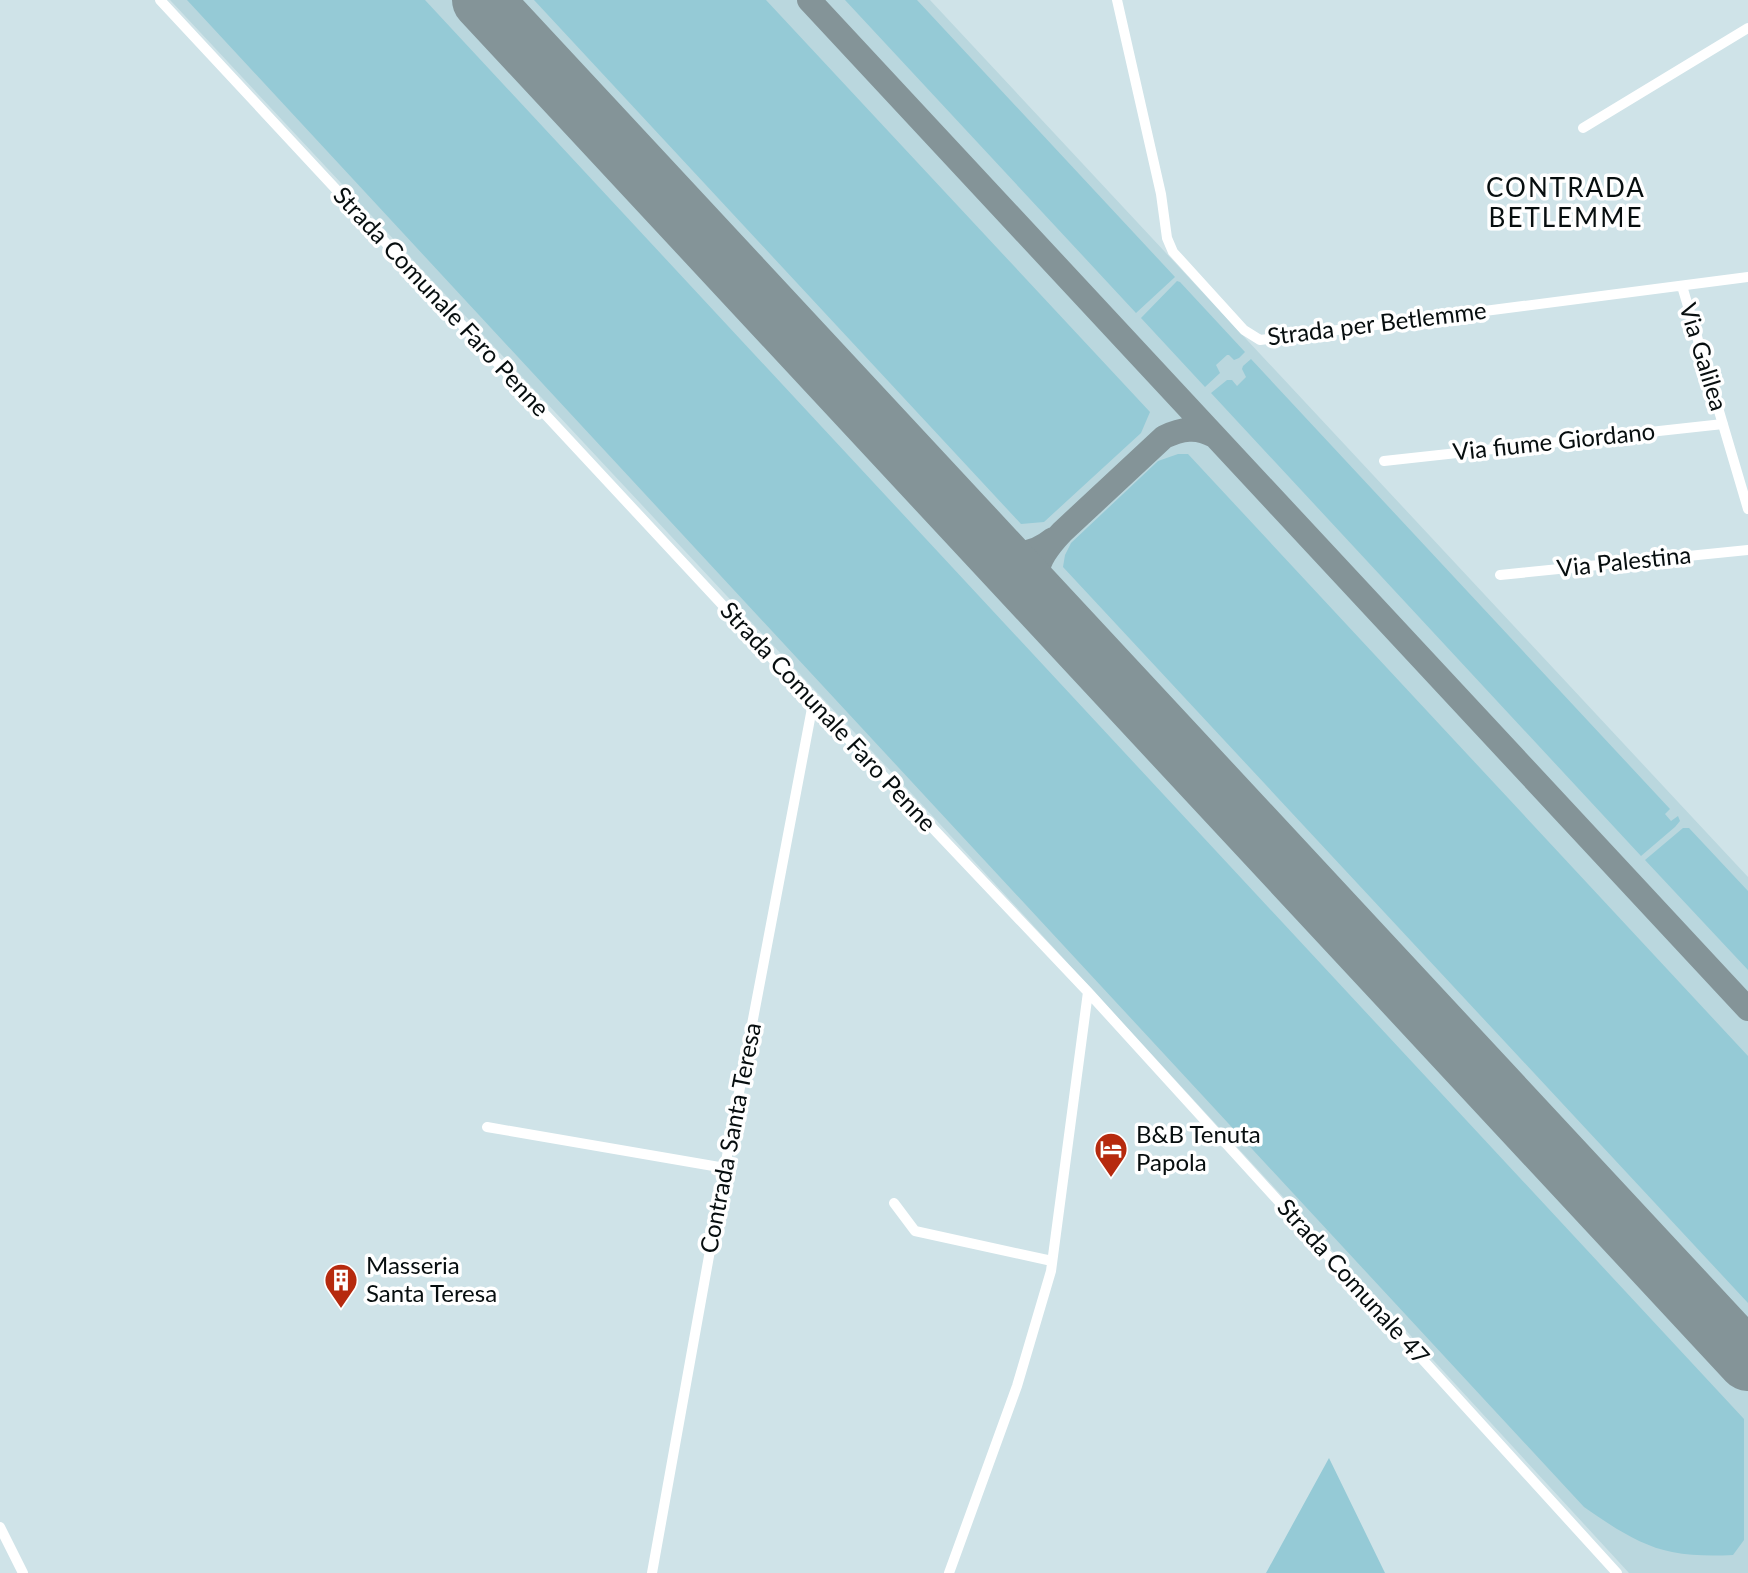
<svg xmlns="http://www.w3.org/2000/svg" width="1748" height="1573" font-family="Lato,sans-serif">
  <rect width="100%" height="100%" fill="#cfe3e8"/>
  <path fill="#bad7de" d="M170 0H930L1748 877V1573H1629L926 809Z"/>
  <path fill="#95cad6" d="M187 0H425L1744 1419V1540L1733 1555C1713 1556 1692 1556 1672 1552 1640 1546 1610 1525 1584 1507Z
    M534 0H766L1150 412 1141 433 1044 522 1021 524Z
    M845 0H917L1175 277 1136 313Z
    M1177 281 1180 282 1245 352 1239 358 1234 360 1229 355H1227L1216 365 1220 373 1205 387 1141 318Z
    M1251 359 1670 809 1665 814 1671 821 1678 816 1680 821 1675 827 1641 856 1211 393 1227 380H1232L1237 386 1246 377 1242 369 1243 366Z
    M1178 454H1188L1748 1056V1303L1063 567 1065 555 1071 543 1158 461Z
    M1683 828H1689L1748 891V970L1645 860Z
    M1329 1458 1385 1573H1266Z"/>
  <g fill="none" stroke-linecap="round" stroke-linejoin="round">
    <path stroke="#849498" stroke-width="24" d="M809 0 1748 1009
      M974 529C1003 549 1020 565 1053 539
      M1057 618C1032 579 1029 567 1062 532L1164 437C1181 429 1197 426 1214 436
      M1723 1334 1748 1352"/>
    <path stroke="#849498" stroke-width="60" d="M482 0 1748 1361"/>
    <path stroke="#fff" stroke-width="10" d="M160 0 781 668 1088 992 1617 1573
      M1117 0 1161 194 1167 238 1173 252 1244 330 1260 340 1748 277
      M1583 128 1748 28
      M1682 286 1748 509
      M1384 461 1723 424
      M1500 575 1748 550
      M487 1127 725 1168
      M894 1203 915 1231 1052 1261
      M0 1527 23 1573
      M652 1573 727 1156 813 703
      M949 1573 1017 1386 1051 1271 1088 992"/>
  </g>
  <defs>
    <symbol id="hotel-pin" viewBox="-11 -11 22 30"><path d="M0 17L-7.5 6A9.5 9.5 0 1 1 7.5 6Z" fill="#b62a0e" stroke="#fff"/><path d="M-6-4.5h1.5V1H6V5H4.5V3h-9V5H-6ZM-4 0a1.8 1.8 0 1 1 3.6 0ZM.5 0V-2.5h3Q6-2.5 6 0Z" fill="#fff"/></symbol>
    <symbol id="building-pin" viewBox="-11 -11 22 30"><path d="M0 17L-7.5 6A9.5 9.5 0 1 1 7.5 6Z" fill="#b62a0e" stroke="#fff"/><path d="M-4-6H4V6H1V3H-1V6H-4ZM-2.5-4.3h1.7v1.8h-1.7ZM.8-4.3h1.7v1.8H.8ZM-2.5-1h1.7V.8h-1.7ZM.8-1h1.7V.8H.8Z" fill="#fff"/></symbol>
  </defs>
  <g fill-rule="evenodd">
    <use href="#hotel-pin" x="1092" y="1130" width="38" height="52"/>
    <use href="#building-pin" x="322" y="1261" width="38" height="52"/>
  </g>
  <g text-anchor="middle" stroke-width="7" stroke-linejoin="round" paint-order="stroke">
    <g font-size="24" fill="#070e0f" stroke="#fff">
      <text transform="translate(441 302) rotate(47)" y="8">Strada Comunale Faro Penne</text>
      <text transform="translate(1377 324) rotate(-7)" y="8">Strada per Betlemme</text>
      <text transform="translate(1703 357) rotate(73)" y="8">Via Galilea</text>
      <text transform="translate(1554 442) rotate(-6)" y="8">Via fiume Giordano</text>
      <text transform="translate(1624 562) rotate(-6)" y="8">Via Palestina</text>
      <text transform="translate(828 717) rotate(47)" y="8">Strada Comunale Faro Penne</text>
      <text transform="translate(731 1138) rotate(-79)" y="8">Contrada Santa Teresa</text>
      <text transform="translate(1353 1282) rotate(48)" y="8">Strada Comunale 47</text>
    </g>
    <g font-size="24" fill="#070e0f" stroke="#fff" text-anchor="start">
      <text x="1136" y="1143">B&amp;B Tenuta<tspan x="1136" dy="28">Papola</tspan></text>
      <text x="366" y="1274">Masseria<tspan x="366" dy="28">Santa Teresa</tspan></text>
    </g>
    <g font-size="26" letter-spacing="2" fill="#070e0f" stroke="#fff">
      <text x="1566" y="197">CONTRADA<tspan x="1566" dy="30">BETLEMME</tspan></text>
    </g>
  </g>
</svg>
